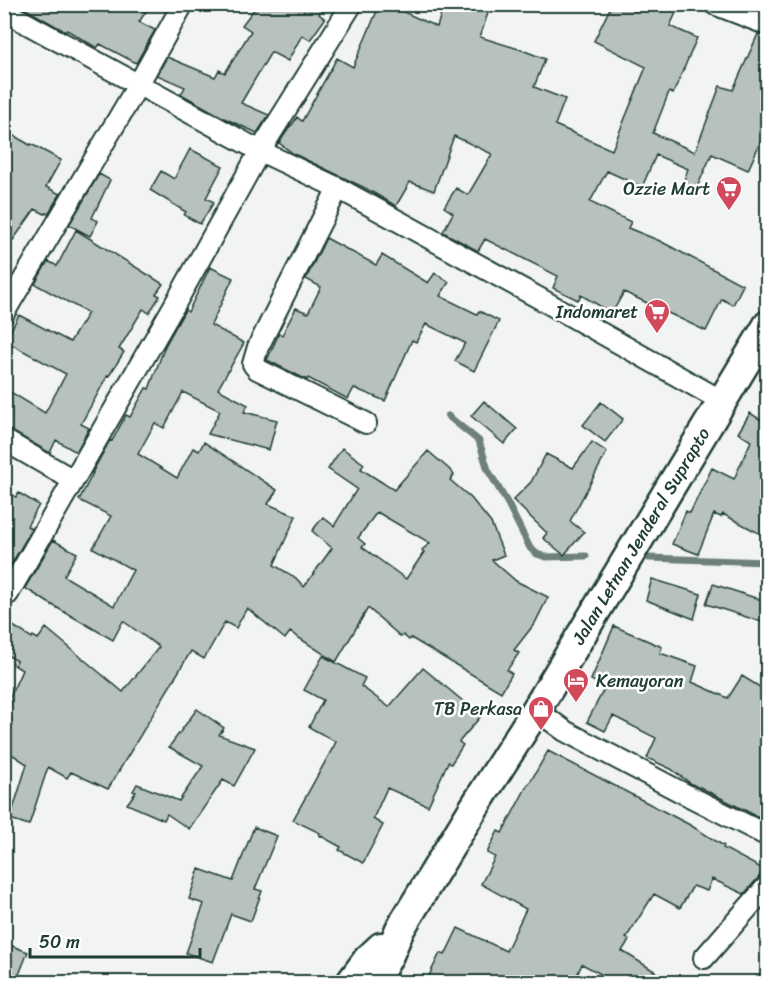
<svg xmlns="http://www.w3.org/2000/svg" width="772" height="987" font-family="Sriracha,sans-serif">
  <rect width="100%" height="100%" fill="#f2f3f3"/>
  <filter id="ink" filterUnits="userSpaceOnUse"><feTurbulence type="fractalNoise" baseFrequency=".0167" numOctaves="2"/><feDisplacementMap in="SourceGraphic" scale="12" xChannelSelector="R" yChannelSelector="G"/><feConvolveMatrix kernelMatrix="1 2 1 2 8 2 1 2 1" color-interpolation-filters="sRGB"/></filter>
  <g filter="url(#ink)">
    <g fill="none" stroke-linecap="round" stroke-linejoin="round">
      <path stroke="#6d807b" stroke-width="7" d="M448 416 479 441 488 470 508 504 530 548 537 554 546 557 586 556
        M649 558 768 562"/>
    </g>
    <path fill="#b7c1bd" stroke="#1f3d34" stroke-width="1.5" fill-rule="evenodd" d="M17 4H151L139 22 155 30 136 63 100 44 97 48 67 30 66 32Z
      M258 4H324L319 14 325 19 310 40 302 35 288 61 271 52 241 103 269 115 257 133 224 118 181 94 185 87 157 75 167 57 215 77 219 70 225 73 251 31 242 25Z
      M380 4H386L437 27 444 4H491L480 37 522 50 545 59 534 87 565 99 555 125 612 150 646 67 594 41 612 4H680L670 26 697 38 673 94 669 92 653 133 695 152 720 86 733 90 758 34 768 37V146L760 143 748 170 712 154 693 196 680 191 688 169 656 155 642 187 607 171 590 202 631 222 628 228 660 241 743 285 733 305 722 299 706 331 624 292 612 313 581 295 578 300 553 288 558 276 485 239 478 251 443 232 453 213 444 207 456 188 468 195 492 154 454 136 434 191 410 182 396 206 365 188 294 154 279 143 291 125H292L297 117 302 121 337 58 353 67Z
      M4 130 30 145 31 144 61 160 46 187 60 194 48 214 46 213 45 214 35 209 4 253Z
      M190 149 223 166 206 198 214 202 200 224 184 215 186 212 150 190 161 171 174 179Z
      M99 174 110 180 92 218 98 221 90 236 69 225Z
      M76 230 163 284 156 294 160 296 149 313 143 309 119 349 124 352 109 376 108 375 81 424 89 428 76 452 56 440 50 453 10 430 4 428V388L45 413 66 374 5 341 19 315 70 342 88 313 35 284 48 261 57 266Z
      M326 238 376 265 382 255 428 283 435 273 449 282 440 296 477 314 479 311 499 321 474 371 455 361 465 343 426 324 416 342 412 340 385 401 354 388 348 399 308 378 307 380 267 360 279 333 282 335 296 308 308 313 321 287 306 279Z
      M210 267 233 278 211 325 244 343 218 389 248 405 244 412 277 420 269 450 208 434 220 411 183 392 164 428 155 423 138 454 177 478 193 448 199 451 204 442 277 490 268 504 296 516 274 565 296 578 304 587 332 548 312 531 323 517 334 526 357 489 328 469 342 448 364 464 361 469 394 490 428 451 449 469 454 475 450 480 471 498 491 523 504 555 492 560 516 581 548 597 535 623 514 650 519 653 507 670 512 674 501 692 411 638 409 640 403 635 401 637 368 608 336 662 290 632 285 639 247 608 236 628 225 622 204 659 191 651 108 789 71 772 67 778 48 767 29 825 10 819 27 764 4 749V710L22 670 14 665 17 661 4 653V620L32 638 33 636 38 639 46 628 123 692 159 647 123 621 113 640 47 602 25 588 53 540 77 553 64 576 114 606 133 570 93 548 111 516 79 500 93 473H92L110 440 112 441 126 415 130 417 146 388 149 389 165 346 185 310 188 312ZM377 512 430 543 422 550 424 552 406 579 362 547 365 544 358 538Z
      M484 401 517 429 504 444 471 416Z
      M601 402 623 419 605 442 583 425Z
      M768 405V538L723 514 721 517 714 514 698 554 672 544 686 511 690 513 712 468 734 479 751 441 738 433 750 413 761 420Z
      M592 442 607 452 570 521 584 532 564 555 543 538 547 533 513 500 531 482 546 454 573 468Z
      M4 490 16 497 19 493 39 505 27 526 32 529 5 575Z
      M652 579 701 594 694 619 646 600Z
      M713 584 768 602V624L706 604Z
      M614 626 662 647 660 653 697 666 692 682 728 698 742 676 768 692V822L709 792 700 787 699 788 690 783 671 769 647 758 656 738 613 716 605 731 587 722 605 687 591 680Z
      M323 656 365 678 361 686 389 707 423 668 481 716 459 742 463 745 451 764 448 762 428 806 387 788 373 819 383 825 363 863 339 850 341 847 319 835 320 833 293 820 336 742 309 727 323 700 304 690Z
      M197 709 224 728 219 735 255 748 234 786 223 780 189 829 167 814 164 820 127 804 136 792 133 791 137 784 179 801 203 766 169 747Z
      M548 751 690 825 724 846 723 848 763 869 759 877 744 894 712 879 707 891 693 886 680 908 654 894 626 938 629 940 622 951 672 982H616L582 964 574 982H426L440 953 445 955 458 928 506 951 526 909 481 884 495 857 487 853 498 831 502 833 528 784H529Z
      M254 827 277 836 255 889 262 891 251 921 231 914 213 962 186 953 204 904 189 899 199 869 233 881Z
      M4 943 28 952 16 982H4Z"/>
    <g fill="none" stroke-linecap="round" stroke-linejoin="round">
      <defs>
        <path id="street" d="M714 4 768 25
          M11 15 260 151 338 188 537 297 722 401
          M338 188 258 347 253 364 257 369 366 423
          M4 313 138 85 183 4
          M4 440 73 480
          M8 594 175 304 260 151 352 4
          M536 710 565 731 679 791 768 836
          M704 958 768 885"/>
        <path id="secondary" d="M351 982 368 959 381 947
          M374 982 389 955 400 929 475 806 536 710 768 325"/>
      </defs>
      <use href="#street" stroke="#1f3d34" stroke-width="24"/>
      <use href="#secondary" stroke="#1f3d34" stroke-width="33"/>
      <use href="#street" stroke="#fff" stroke-width="20"/>
      <use href="#secondary" stroke="#fff" stroke-width="28"/>
    </g>
  </g>
  <defs>
    <symbol id="supermarket-pin" viewBox="-11 -11 22 30"><path d="M0 17L-7.5 6A9.5 9.5 0 1 1 7.5 6Z" fill="#d1495b" stroke="#fff"/><path d="M-6-5.5h2.5l.6 2H6L4.5 2H-2.5L-4.4-4H-6ZM-1.5 3.2a1.3 1.3 0 1 0 .1 0ZM3 3.2a1.3 1.3 0 1 0 .1 0Z" fill="#fff"/></symbol>
    <symbol id="hotel-pin" viewBox="-11 -11 22 30"><path d="M0 17L-7.5 6A9.5 9.5 0 1 1 7.5 6Z" fill="#d1495b" stroke="#fff"/><path d="M-6-4.5h1.5V1H6V5H4.5V3h-9V5H-6ZM-4 0a1.8 1.8 0 1 1 3.6 0ZM.5 0V-2.5h3Q6-2.5 6 0Z" fill="#fff"/></symbol>
    <symbol id="shop-pin" viewBox="-11 -11 22 30"><path d="M0 17L-7.5 6A9.5 9.5 0 1 1 7.5 6Z" fill="#d1495b" stroke="#fff"/><path d="M-5-2.5h2.3a2.7 3.5 0 0 1 5.4 0H5L5.5 6h-11ZM-1.5-2.5h3a1.5 2.3 0 0 0-3 0Z" fill="#fff"/></symbol>
  </defs>
  <g fill-rule="evenodd">
    <use href="#supermarket-pin" x="714" y="174" width="30" height="40"/>
    <use href="#supermarket-pin" x="642" y="297" width="30" height="40"/>
    <use href="#hotel-pin" x="561" y="666" width="30" height="40"/>
    <use href="#shop-pin" x="526" y="694" width="30" height="40"/>
  </g>
  <g text-anchor="middle" stroke-width="5" stroke-linejoin="round" paint-order="stroke">
    <g font-size="18" fill="#1f3d34" stroke="#fff" text-anchor="end">
      <text x="710" y="195">Ozzie Mart</text>
      <text x="638" y="318">Indomaret</text>
      <text x="596" y="687" text-anchor="start">Kemayoran</text>
      <text x="522" y="715">TB Perkasa</text>
    </g>
    <g font-size="18" fill="#1f3d34" stroke="#fff">
      <text transform="translate(641 536) rotate(-59)" y="6">Jalan Letnan Jenderal Suprapto</text>
    </g>
  </g>
  <rect width="772" height="987" fill="none" stroke="#fff" stroke-width="24"/>
  <rect x="12" y="12" width="748" height="963" fill="none" stroke="#1f3d34" stroke-width="2" filter="url(#ink)"/>
  <path d="M30 948v9h170v-9" fill="none" stroke="#1f3d34" stroke-width="3"/>
  <text x="39" y="948" font-size="18" fill="#1f3d34" stroke="#ffffff" stroke-width="4.5" paint-order="stroke">50 m</text>
</svg>
